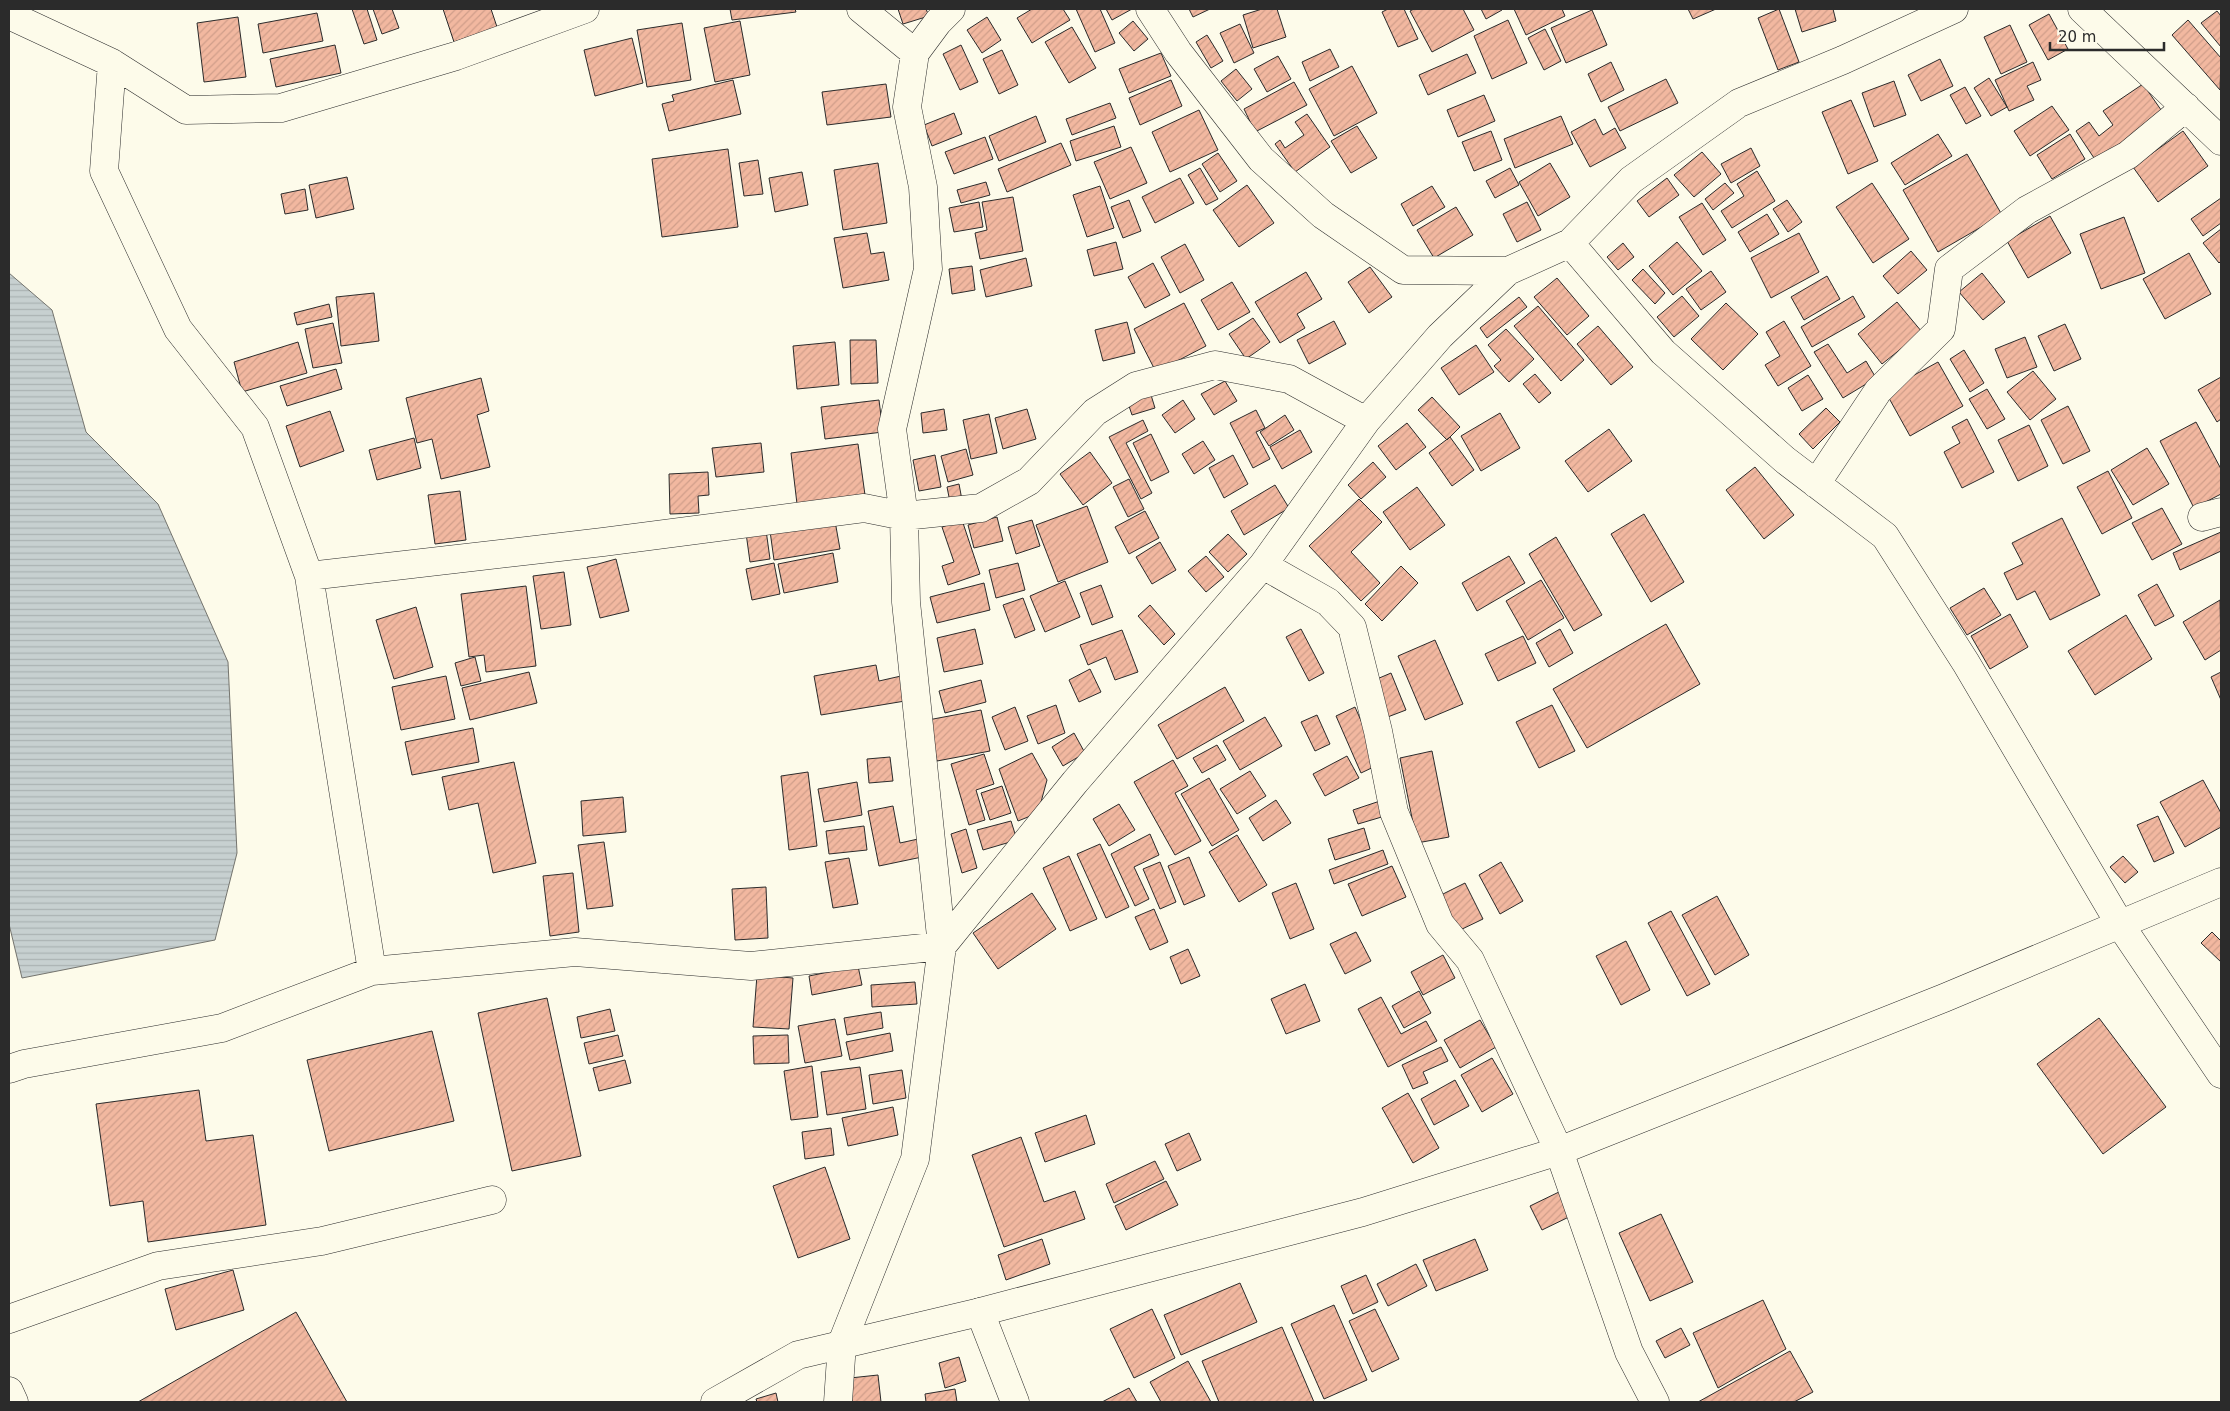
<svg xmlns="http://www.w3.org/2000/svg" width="2230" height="1411" font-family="'DejaVu Sans',sans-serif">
  <defs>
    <pattern id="water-rules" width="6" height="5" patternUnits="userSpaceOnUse" patternTransform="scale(1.25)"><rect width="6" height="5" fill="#c7d0d0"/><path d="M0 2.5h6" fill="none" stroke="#abb3b3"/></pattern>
    <pattern id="building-hatch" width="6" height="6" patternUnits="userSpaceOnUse" patternTransform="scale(1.25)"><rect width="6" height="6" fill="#f2b8a0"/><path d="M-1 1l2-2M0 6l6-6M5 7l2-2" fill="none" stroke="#d09e8a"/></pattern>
  </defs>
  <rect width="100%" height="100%" fill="#fdfbea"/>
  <path fill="url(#water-rules)" stroke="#74746e" d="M9 273 52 310 86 432 158 504 228 662 237 853 215 940 22 978 9 924Z"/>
  <path fill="url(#building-hatch)" stroke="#2b2b2b" d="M352 9H367L377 40 364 44Z
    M373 9H392L399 28 382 34Z
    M443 9H491L497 27 454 42Z
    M730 9H795L796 12 732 20Z
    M898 9H926L929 16 903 24Z
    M1032 9H1063L1070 20 1032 43 1017 18Z
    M1076 9H1100L1115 43 1095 52Z
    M1106 9H1132L1112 20Z
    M1189 9H1210L1193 17Z
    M1262 9H1277L1286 37 1253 48 1243 15Z
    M1388 9H1404L1418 39 1398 47 1382 12Z
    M1414 9H1463L1474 30 1432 52 1410 11Z
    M1481 9H1502V10L1486 19Z
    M1514 9H1562L1565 16 1526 35Z
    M1688 9H1716L1693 19Z
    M1779 9 1799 62 1778 70 1758 18Z
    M1795 9H1833L1836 21 1802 32Z
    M1592 10 1607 45 1566 63 1551 28Z
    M2217 11 2221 16V47L2201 23Z
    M317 13 323 41 263 53 258 24Z
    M2049 14 2068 49 2048 60 2029 25Z
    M238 17 246 77 204 82 197 23Z
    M987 17 1001 40 982 53 967 30Z
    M1508 20 1527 63 1492 79 1474 36Z
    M2188 20 2221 58 2220 90 2172 35Z
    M740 21 750 75 715 82 704 28Z
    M1133 21 1148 39 1134 51 1119 33Z
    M682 23 691 80 647 87 637 30Z
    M1240 24 1254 53 1234 63 1220 33Z
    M2010 25 2027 62 2001 74 1984 37Z
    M1072 27 1096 68 1069 83 1045 42Z
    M1545 29 1561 61 1544 70 1528 38Z
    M1207 35 1223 61 1211 68 1196 42Z
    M632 38 643 83 595 96 584 50Z
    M335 45 341 73 276 87 270 59Z
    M961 45 978 82 960 90 943 54Z
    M1330 49 1339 67 1310 81 1302 62Z
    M1002 50 1018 85 999 94 983 59Z
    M1161 53 1171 76 1129 93 1119 69Z
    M1467 54 1476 73 1428 95 1419 75Z
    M1278 56 1291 79 1267 92 1254 69Z
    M1940 59 1953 86 1921 101 1908 75Z
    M1611 62 1624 90 1601 102 1588 74Z
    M2033 62 2041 80 2027 86 2034 100 2009 111 1995 80Z
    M1352 66 1377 113 1334 136 1309 89Z
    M1236 69 1252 89 1237 101 1221 81Z
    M1989 78 2007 107 1991 116 1974 88Z
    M1666 79 1678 103 1620 131 1608 107Z
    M733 80 741 114 669 131 662 104 674 101 672 95Z
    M1171 80 1182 106 1140 125 1129 98Z
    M1894 81 1906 115 1874 127 1862 93Z
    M1294 82 1307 105 1255 132 1244 109Z
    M886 84 891 117 827 125 822 92Z
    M2143 84 2166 117 2098 164 2076 131 2089 122 2099 136 2113 125 2103 111Z
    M1965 87 1981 116 1966 124 1950 95Z
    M1484 95 1495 121 1458 137 1447 110Z
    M1851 100 1878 161 1848 174 1822 112Z
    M1110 103 1116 118 1072 135 1066 119Z
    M2052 106 2069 130 2030 156 2014 131Z
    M1199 110 1218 150 1170 172 1152 132Z
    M954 113 962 134 932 146 924 125Z
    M1307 114 1330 147 1295 172 1275 144 1280 140 1285 148 1304 135 1295 122Z
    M1036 116 1046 142 999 161 989 136Z
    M1561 116 1573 144 1515 168 1504 139Z
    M1595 119 1603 135 1615 128 1626 148 1590 167 1571 132Z
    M1114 126 1121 147 1076 161 1070 141Z
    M1357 126 1377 158 1351 173 1331 141Z
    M1491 131 1502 160 1474 171 1462 142Z
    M2183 131 2208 166 2158 202 2133 167Z
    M1938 134 1952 156 1905 185 1891 163Z
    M2070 134 2085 159 2052 179 2037 155Z
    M985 137 993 159 954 174 945 152Z
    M1061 143 1071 165 1007 192 998 169Z
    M1131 147 1147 183 1110 199 1094 162Z
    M1751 148 1760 166 1731 183 1721 164Z
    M728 149 738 227 662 237 652 159Z
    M1702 152 1721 174 1694 197 1674 175Z
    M1218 153 1237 181 1220 192 1202 164Z
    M1967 154 2002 215 1938 252 1903 190Z
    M758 160 763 194 744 196 739 163Z
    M878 163 887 223 843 230 834 170Z
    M1550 163 1570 197 1538 216 1519 182Z
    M1200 168 1218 199 1206 205 1188 175Z
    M1510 168 1519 185 1495 198 1486 181Z
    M1757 171 1775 201 1732 228 1721 211 1744 196 1737 184Z
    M802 172 808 205 775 212 769 178Z
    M347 177 354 209 316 218 309 185Z
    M1180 178 1194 203 1155 223 1142 197Z
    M1667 178 1679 195 1649 217 1637 201Z
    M986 182 990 195 961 203 957 190Z
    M1725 183 1734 193 1713 210 1705 199Z
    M1872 183 1909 239 1873 263 1836 207Z
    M1247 185 1274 223 1239 247 1213 210Z
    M1100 186 1114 228 1087 237 1073 195Z
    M1432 186 1445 207 1413 226 1401 204Z
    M305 189 308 210 285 214 281 194Z
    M1013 197 1023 251 980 259 975 233 987 230 982 202Z
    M2221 198V223L2203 236 2191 219Z
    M1129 200 1141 231 1123 238 1111 207Z
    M1787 200 1802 222 1788 232 1773 209Z
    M979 202 983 227 954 232 949 208Z
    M1527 202 1541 230 1517 242 1503 214Z
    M1702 203 1726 240 1703 255 1679 217Z
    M1456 207 1473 235 1434 258 1417 230Z
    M1767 214 1779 234 1750 252 1738 232Z
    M2050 216 2071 253 2028 278 2007 241Z
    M2124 217 2145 273 2101 289 2080 234Z
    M2221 229V261L2219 263 2203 243Z
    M867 233 871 254 884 252 889 280 843 288 834 238Z
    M1799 233 1819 272 1771 298 1751 258Z
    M1116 242 1123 269 1094 276 1087 250Z
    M1677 242 1702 271 1673 295 1649 266Z
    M1623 243 1634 257 1618 270 1607 257Z
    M1185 244 1204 280 1180 293 1161 257Z
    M1911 251 1927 270 1898 294 1883 276Z
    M2189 253 2211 294 2165 319 2143 279Z
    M1026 258 1032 286 986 297 980 270Z
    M1153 263 1170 295 1145 308 1128 277Z
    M972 266 975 290 952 294 949 269Z
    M1370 267 1392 297 1369 313 1348 282Z
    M1643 269 1665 293 1655 304 1632 280Z
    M1711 271 1726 292 1701 310 1686 289Z
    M1306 272 1322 299 1297 314 1305 328 1280 343 1255 302Z
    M1982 273 2005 302 1983 320 1959 292Z
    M1827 276 1840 299 1804 320 1791 297Z
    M1557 278 1589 316 1567 335 1534 297Z
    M1232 282 1250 312 1218 330 1201 300Z
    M374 293 379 341 341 346 336 297Z
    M1682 296 1699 316 1674 337 1657 317Z
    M1853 296 1865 317 1812 347 1801 327Z
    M1519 297 1527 307 1487 338 1480 328Z
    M1897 302 1922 332 1882 364 1858 334Z
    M1184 303 1206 346 1156 372 1134 329Z
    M1726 303 1758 334 1723 370 1691 339Z
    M329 304 332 317 297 325 294 313Z
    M1538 306 1584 360 1561 381 1514 326Z
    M1253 318 1270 342 1246 359 1229 334Z
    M1334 321 1346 344 1309 364 1297 340Z
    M1784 321 1811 366 1778 386 1765 365 1780 356 1766 332Z
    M1127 322 1135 353 1103 361 1095 330Z
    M333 323 342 363 313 368 305 329Z
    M2065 324 2081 359 2054 371 2038 336Z
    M1598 326 1633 367 1611 385 1577 344Z
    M1506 329 1534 359 1509 382 1494 366 1501 360 1488 345Z
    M2025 337 2037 367 2007 378 1995 349Z
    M850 340H876L878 383 851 384Z
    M298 342 307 373 242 392 234 362Z
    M835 342 839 385 797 389 793 346Z
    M1828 344 1847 373 1866 361 1876 378 1843 398 1814 352Z
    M1476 345 1494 372 1459 395 1441 368Z
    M1964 350 1984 383 1970 392 1950 359Z
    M1938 362 1963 406 1910 436 1885 391Z
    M336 369 342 389 287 406 280 386Z
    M2033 371 2056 399 2030 420 2007 392Z
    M1535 374 1551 393 1539 403 1523 384Z
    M1808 375 1823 399 1802 411 1788 388Z
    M2221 377V419L2217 422 2198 390Z
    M481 378 489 411 477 415 490 467 441 479 432 439 417 443 406 398Z
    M1225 381 1237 401 1214 415 1201 394Z
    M1987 389 2005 419 1987 429 1969 399Z
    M1151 395 1155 408 1132 415 1128 403Z
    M1432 397 1460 427 1447 440 1418 410Z
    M879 400 883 432 825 439 821 407Z
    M1183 400 1195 419 1175 433 1162 415Z
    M2068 406 2090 451 2063 464 2041 420Z
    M1826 408 1840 422 1813 449 1799 434Z
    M944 409 947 430 923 433 921 413Z
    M1027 409 1036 439 1003 449 995 418Z
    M1256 410 1265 428 1256 432 1270 459 1253 468 1230 423Z
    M330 411 344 451 300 467 286 426Z
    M1500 413 1520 448 1481 471 1461 436Z
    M989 414 997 453 971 459 963 420Z
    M1285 415 1294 430 1269 446 1260 432Z
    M1967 419 1994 472 1962 488 1944 452 1960 443 1952 427Z
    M1143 420 1148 431 1126 443 1152 493 1141 499 1109 437Z
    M2196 422 2221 469V494L2194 508 2160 441Z
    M1407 423 1426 447 1396 470 1378 446Z
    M2029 425 2048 466 2018 481 1998 440Z
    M1609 429 1632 461 1588 492 1565 461Z
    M1300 430 1312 452 1282 469 1270 447Z
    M1151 434 1169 472 1151 481 1133 443Z
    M1450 437 1474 470 1452 486 1429 453Z
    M414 438 421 468 377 480 369 450Z
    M1203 441 1215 460 1194 474 1182 454Z
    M761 443 764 472 716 477 712 448Z
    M858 444 865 495 797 504 791 453Z
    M2147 448 2169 484 2133 505 2111 470Z
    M966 449 973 475 948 482 941 456Z
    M1090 452 1112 483 1083 505 1060 474Z
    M935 455 941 487 919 491 913 460Z
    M1233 455 1248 484 1224 498 1209 468Z
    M1373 462 1386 477 1361 499 1348 485Z
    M1755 467 1794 515 1764 539 1726 490Z
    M2108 471 2132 518 2102 534 2077 487Z
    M708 472 709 495 698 496 699 513 670 514 669 474Z
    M1129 479 1144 509 1128 517 1113 487Z
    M959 484 962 500 950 502 947 487Z
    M1275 485 1289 508 1244 535 1231 511Z
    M1417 487 1445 525 1410 550 1383 512Z
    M460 491 466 540 435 544 428 495Z
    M1359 499 1382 522 1351 552 1380 583 1361 601 1309 546Z
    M1087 506 1108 562 1058 582 1036 525Z
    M2162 508 2182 544 2152 560 2132 523Z
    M1145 511 1159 538 1129 554 1115 527Z
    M1644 514 1684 582 1651 602 1611 534Z
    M997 517 1003 541 974 548 968 525Z
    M2062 518 2100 595 2050 620 2035 591 2017 600 2004 573 2023 564 2012 543Z
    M962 520 980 574 948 585 942 566 954 562 942 527Z
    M1032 520 1040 546 1016 554 1008 527Z
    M835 521 840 549 774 560 770 531Z
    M766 530 770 559 750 562 746 533Z
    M2221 532V551L2180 570 2173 553Z
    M1228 534 1247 554 1228 572 1209 552Z
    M1556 537 1602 615 1574 631 1529 554Z
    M1160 542 1176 570 1152 584 1136 557Z
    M833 553 838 582 784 593 778 564Z
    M1206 556 1224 577 1206 592 1188 571Z
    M1509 556 1525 583 1477 611 1462 583Z
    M616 559 629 611 600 618 587 567Z
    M774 563 780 594 752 600 746 569Z
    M1018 563 1025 590 996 598 989 570Z
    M1401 566 1418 583 1382 621 1365 604Z
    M564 572 571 625 541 629 533 576Z
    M1541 580 1564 618 1528 640 1506 601Z
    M1065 581 1080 617 1045 632 1030 596Z
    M984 583 990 610 937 623 930 597Z
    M2157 584 2174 616 2155 626 2138 595Z
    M1101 585 1113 617 1092 625 1080 593Z
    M526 586 536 666 486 672 484 655 469 657 461 594Z
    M1984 588 2001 615 1967 635 1950 608Z
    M1023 598 1035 630 1015 638 1003 605Z
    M2220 600 2221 650 2205 660 2183 622Z
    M1150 605 1175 634 1164 645 1138 616Z
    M416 607 433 667 394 679 376 620Z
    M2010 614 2028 647 1990 669 1971 636Z
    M2126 615 2152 659 2095 695 2068 651Z
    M1666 624 1700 684 1587 748 1553 689Z
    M975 629 983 664 944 672 937 638Z
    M1301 629 1324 673 1309 681 1286 637Z
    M1560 629 1573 653 1549 667 1536 643Z
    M1122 630 1138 672 1115 680 1106 657 1088 665 1080 645Z
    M1523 636 1536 663 1498 681 1485 654Z
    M1435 640 1463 704 1425 720 1398 656Z
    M475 657 481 681 461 686 455 663Z
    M876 665 879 681 901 676 905 701 821 715 814 676Z
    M1090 669 1101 692 1079 702 1069 680Z
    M529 672 537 703 470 720 462 688Z
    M2221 672V700L2211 677Z
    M1391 673 1406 710 1385 718 1370 682Z
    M446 676 455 719 401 730 392 687Z
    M981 680 986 702 945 713 939 691Z
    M1225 687 1244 721 1177 759 1158 725Z
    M1056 705 1065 733 1038 744 1027 716Z
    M1552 705 1575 751 1539 768 1516 722Z
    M1015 707 1028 741 1005 750 992 717Z
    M1355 707 1380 764 1361 773 1336 716Z
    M981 710 990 751 937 761 928 720Z
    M1317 715 1330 744 1315 751 1301 722Z
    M1265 717 1282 746 1240 770 1223 741Z
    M473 728 479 762 412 775 405 742Z
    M1074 733 1085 753 1063 766 1052 747Z
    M1217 745 1226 760 1202 773 1193 758Z
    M1432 751 1449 837 1417 843 1400 758Z
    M1032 753 1047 780 1038 813 1018 821 999 769Z
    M984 754 994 784 976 790 985 820 969 825 951 764Z
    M1347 756 1359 778 1325 796 1313 774Z
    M890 757 893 781 869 783 867 759Z
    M1173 760 1188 786 1175 793 1201 841 1175 855 1134 782Z
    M514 762 536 863 493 873 478 803 449 810 442 777Z
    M1250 771 1266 796 1237 814 1220 789Z
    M808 772 817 846 789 850 781 776Z
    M1209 778 1239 830 1212 846 1181 794Z
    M2203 780 2221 813V827L2185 847 2160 802Z
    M857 782 862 815 824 822 818 789Z
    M1002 786 1011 813 990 820 981 793Z
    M623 797 626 832 583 836 581 801Z
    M1276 800 1291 823 1263 841 1249 818Z
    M1380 801 1385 816 1358 824 1353 810Z
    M1119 804 1135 830 1109 846 1093 819Z
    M893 806 900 843 918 839 922 857 879 866 868 811Z
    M2158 816 2174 853 2154 862 2137 825Z
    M1011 821 1017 840 983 850 977 830Z
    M864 826 867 850 829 854 826 831Z
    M1364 828 1370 849 1335 860 1328 839Z
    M966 829 977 868 962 873 951 834Z
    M1150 834 1159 855 1134 867 1149 899 1135 906 1111 854Z
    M1237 835 1267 885 1239 902 1209 852Z
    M604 842 613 906 587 909 578 845Z
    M1100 844 1129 907 1106 918 1077 854Z
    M1383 850 1388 864 1334 884 1329 870Z
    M1069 856 1097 919 1070 931 1043 868Z
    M2123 856 2138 872 2125 883 2110 867Z
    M1189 857 1205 896 1184 905 1168 866Z
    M849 858 858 904 833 908 825 862Z
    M1160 862 1176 902 1160 909 1143 869Z
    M1501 862 1523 901 1500 914 1479 875Z
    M1392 866 1406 897 1362 916 1348 884Z
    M573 873 579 932 550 936 543 876Z
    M1296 883 1314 929 1290 939 1272 893Z
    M1465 883 1483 919 1456 932 1439 896Z
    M766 887 768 938 735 940 732 889Z
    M1032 893 1056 929 998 969 973 933Z
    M1717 896 1749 955 1715 975 1682 915Z
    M1154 909 1168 942 1150 950 1135 917Z
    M1671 911 1710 984 1687 996 1648 923Z
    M1356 932 1371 961 1345 974 1330 944Z
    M2212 932 2221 941V962L2201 943Z
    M1626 941 1650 990 1621 1005 1596 956Z
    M1188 949 1200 976 1181 984 1170 957Z
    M1443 955 1455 978 1423 995 1411 972Z
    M858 966 862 985 812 995 809 976Z
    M757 975 793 978 789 1029 753 1027Z
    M915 982 917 1004 872 1007 871 985Z
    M1305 984 1320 1021 1286 1034 1271 999Z
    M1419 991 1431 1013 1404 1028 1392 1006Z
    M1381 997 1401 1034 1426 1021 1437 1041 1388 1067 1358 1009Z
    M547 998 581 1156 512 1171 478 1013Z
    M610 1009 615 1031 581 1038 577 1017Z
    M881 1012 883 1028 847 1035 844 1018Z
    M2099 1018 2166 1107 2103 1154 2037 1064Z
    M835 1019 842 1056 805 1063 798 1026Z
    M1480 1020 1496 1047 1460 1068 1444 1040Z
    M432 1031 454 1121 329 1151 307 1060Z
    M890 1033 893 1051 850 1060 846 1042Z
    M618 1035 623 1056 589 1064 584 1043Z
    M788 1035 789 1063 754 1064 753 1036Z
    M1441 1047 1448 1061 1423 1072 1428 1083 1413 1089 1402 1065Z
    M1492 1058 1513 1094 1482 1112 1461 1075Z
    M625 1060 631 1083 599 1091 593 1068Z
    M812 1066 818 1117 791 1120 784 1071Z
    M860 1067 866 1109 827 1115 821 1072Z
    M902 1070 906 1098 873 1104 869 1075Z
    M1455 1080 1469 1106 1434 1125 1421 1099Z
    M199 1090 206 1141 253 1135 266 1225 148 1242 143 1201 110 1206 96 1104Z
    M1408 1093 1439 1148 1413 1163 1382 1108Z
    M893 1107 898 1135 848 1146 842 1118Z
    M1086 1115 1095 1144 1045 1162 1035 1133Z
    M831 1128 834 1155 805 1159 802 1132Z
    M1189 1133 1201 1160 1177 1171 1165 1144Z
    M1021 1137 1044 1202 1075 1191 1085 1219 1004 1247 972 1155Z
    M1155 1161 1164 1179 1114 1203 1106 1184Z
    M825 1167 850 1239 798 1258 773 1186Z
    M1166 1181 1178 1205 1126 1230 1115 1206Z
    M1561 1191 1573 1215 1542 1230 1530 1206Z
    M1661 1214 1693 1282 1650 1301 1619 1233Z
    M1042 1239 1050 1264 1006 1280 998 1255Z
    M1475 1239 1488 1270 1436 1291 1423 1260Z
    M1416 1264 1427 1286 1388 1306 1377 1284Z
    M233 1270 244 1310 176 1330 165 1289Z
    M1366 1275 1378 1302 1353 1314 1341 1286Z
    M1240 1283 1257 1322 1181 1355 1164 1315Z
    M1763 1300 1786 1349 1718 1388 1693 1333Z
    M1334 1305 1367 1380 1324 1399 1291 1324Z
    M1152 1309 1175 1358 1134 1378 1110 1329Z
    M1375 1309 1399 1359 1372 1372 1349 1321Z
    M296 1312 347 1402H138Z
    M1282 1327 1314 1402H1219L1202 1361Z
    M1681 1328 1690 1345 1665 1358 1656 1341Z
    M1790 1351 1813 1392 1794 1402H1698Z
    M959 1357 966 1381 945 1388 939 1363Z
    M1188 1361 1211 1402H1161L1150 1382Z
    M878 1375 881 1402H852L850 1378Z
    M1129 1388 1137 1402H1102Z
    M955 1389 957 1402H926L925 1394Z
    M776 1393 778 1402H757L756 1399Z"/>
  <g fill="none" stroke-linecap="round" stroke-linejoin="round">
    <defs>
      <path id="minor" d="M861 9 915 53
        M1150 9 1178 52 1261 159 1323 215 1403 270 1508 271
        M2082 9 2221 141
        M9 15 112 63 186 110 281 108 456 56 585 9
        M112 63 104 171 178 329 255 427 309 576 372 971
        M1570 243 1663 352 1785 460 1885 536 1966 663 2121 926 2221 1074
        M1816 484 1878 391 1941 329 1949 269 2027 210 2128 155 2186 107
        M2202 517 2221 512
        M1263 565 1328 602 1352 627 1378 731 1394 812 1440 924 1470 960 1559 1151 1629 1352 1655 1402
        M309 576 603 542 864 508 904 516 981 508 1029 481 1095 412 1136 386 1215 365 1289 379 1366 421
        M9 1069 24 1064 222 1028 372 971 575 952 751 966 942 946 906 602 904 516 892 429 928 269 923 187 907 107 915 53 938 22 951 9
        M980 1312 1015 1402
        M9 1319 158 1266 322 1241 492 1200
        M9 1391 14 1402
        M838 1402 842 1343 915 1159 942 946 1075 782 1263 565 1366 421 1440 336 1508 271 1570 243 1631 180 1739 103 1843 60 1954 9"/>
      <path id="secondary" d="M715 1402 798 1355 980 1312 1363 1212 1559 1151 1944 998 2221 882"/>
    </defs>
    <use href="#minor" stroke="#2b2b2b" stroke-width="29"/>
    <use href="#secondary" stroke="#2b2b2b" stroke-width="29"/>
    <use href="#minor" stroke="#fdfbea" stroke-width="28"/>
    <use href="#secondary" stroke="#fdfbea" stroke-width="28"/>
  </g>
  <rect width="2230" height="1411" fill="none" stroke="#2b2b2b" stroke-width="20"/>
  <path d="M2050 42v8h114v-8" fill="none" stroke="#2b2b2b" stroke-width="2.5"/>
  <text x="2058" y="42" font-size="15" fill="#2b2b2b" stroke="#fdfbea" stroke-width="4" paint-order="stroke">20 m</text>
</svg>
